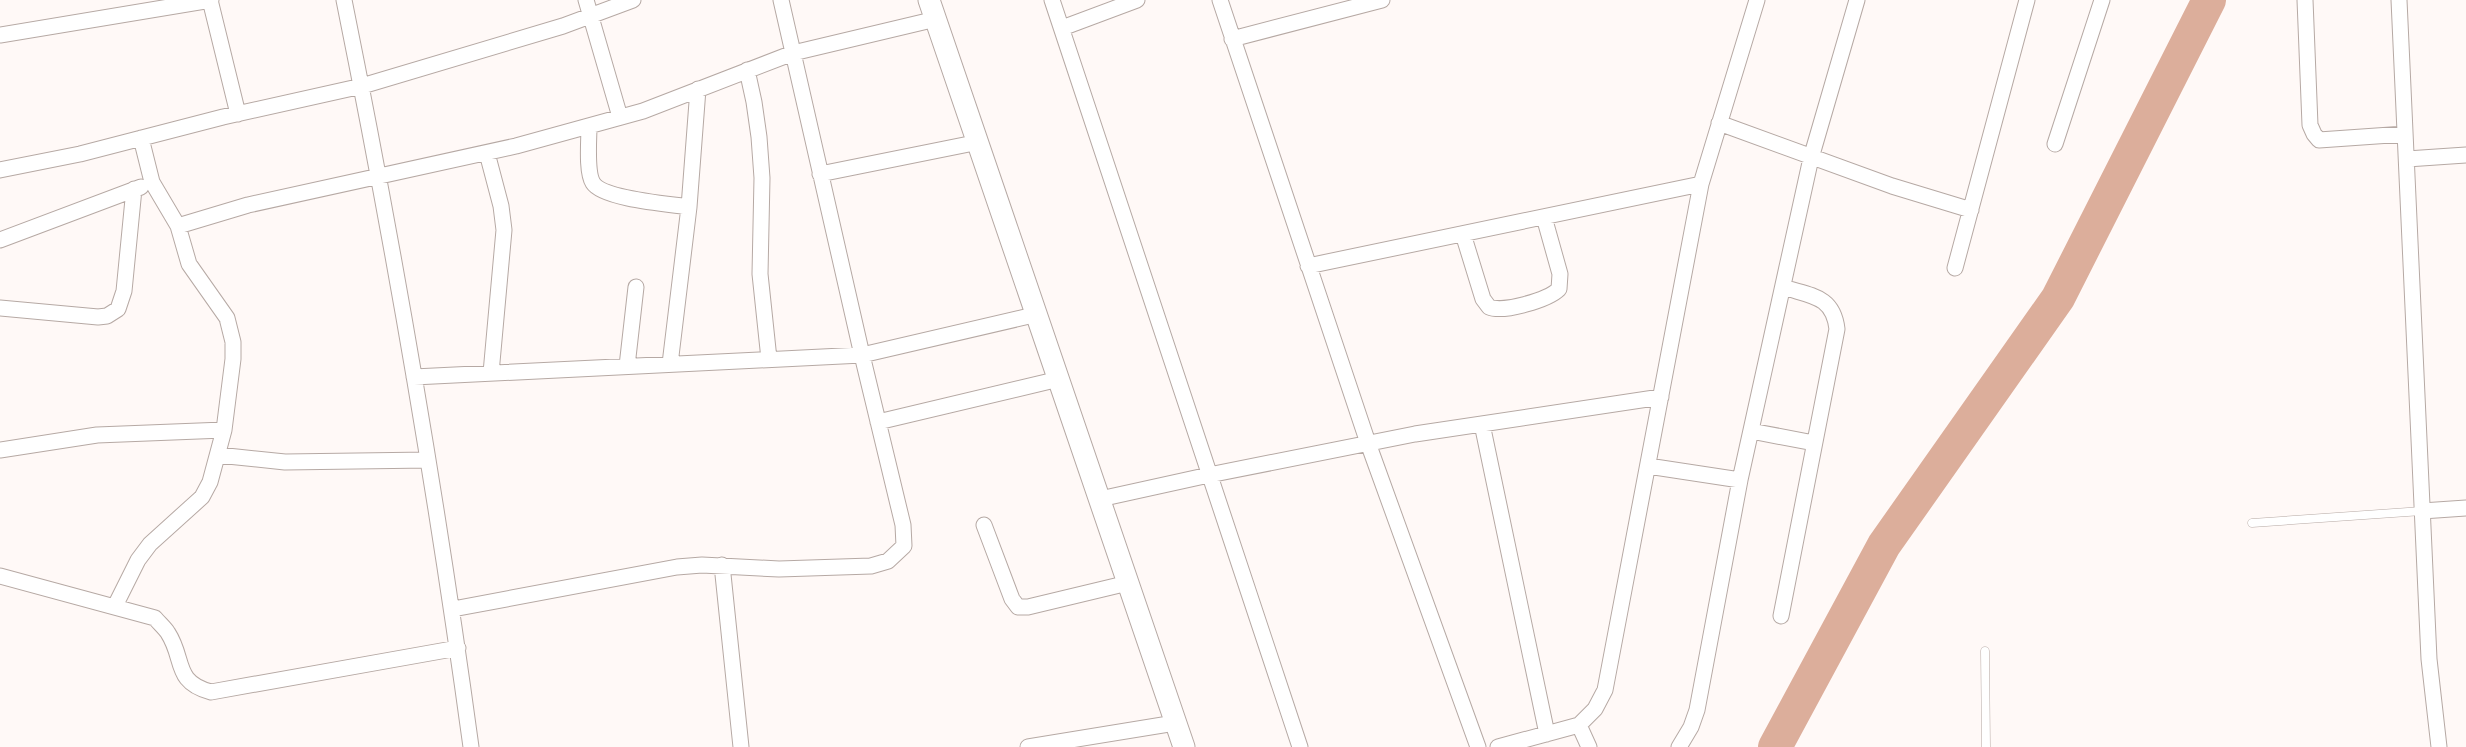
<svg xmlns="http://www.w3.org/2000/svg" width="2466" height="747" font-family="'Alegreya Sans',sans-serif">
  <rect width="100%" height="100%" fill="#fff9f7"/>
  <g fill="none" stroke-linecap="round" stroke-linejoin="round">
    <path stroke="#dcae9b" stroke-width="34" d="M1775 747 1884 545 2058 298 2209 0"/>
    <defs>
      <path id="lane" d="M2252 523 2422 511
        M1985 651 1986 747"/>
      <path id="street" d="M210 0 238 114
        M344 0C394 248 437 497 471 747
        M586 0 620 117
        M781 0 862 355 1038 314
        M1052 0 1300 747
        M1220 0 1368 443 1478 747
        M2305 0 2310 125 2314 134 2319 140 2405 134
        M2399 0 2429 659 2439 747
        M1062 28 1137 0
        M0 35 211 0
        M1232 39 1382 0
        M747 70 754 102 759 137 762 178 760 274 769 359
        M1719 123 1892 186 1971 210
        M589 126C589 140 586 172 593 183 603 199 669 204 689 207
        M2055 144 2102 0
        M487 153 501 206 504 230 491 373
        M2407 159 2466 155
        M0 170 80 154 223 117 362 86 563 26 633 0
        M820 174 979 142
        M178 226 248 205 516 146 643 111 793 53 936 19
        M1463 234 1483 299 1489 307C1503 313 1548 300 1559 289L1560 274 1544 217
        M0 240 141 187
        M1308 266 1701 184
        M1955 268 2027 0
        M0 308 98 317 107 316 118 309 124 291 134 189
        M670 364 689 207 698 89
        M627 366 636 287
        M414 377 862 355 903 525 904 546 888 561 871 566 779 569 702 565 677 567 453 609
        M878 422 1059 379
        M1482 424 1547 734
        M1751 431 1814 443
        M0 450 97 435 224 430
        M218 455 285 462 428 460
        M1648 466 1740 480
        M1100 499 1209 475 1415 434 1661 397
        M2422 511 2466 508
        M984 525 1012 599 1018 607H1028L1128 583
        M722 565 741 747
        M0 576 155 618C159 623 165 628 168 633 185 659 173 682 211 692L458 648
        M115 606 138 560 150 544 202 497 210 482 224 430 233 359V342L227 318 189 264 178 226 152 182 141 138
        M1781 616 1837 329C1833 295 1810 296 1783 287
        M1579 725 1589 747
        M1028 747 1175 723
        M1498 747 1579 725 1595 709 1605 690 1701 184 1757 0
        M1679 747 1691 727 1697 710 1740 480 1811 158 1857 0"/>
      <path id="secondary" d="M929 0 1184 747"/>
    </defs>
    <use href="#lane" stroke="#b6a9a4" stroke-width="9"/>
    <use href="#street" stroke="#b6a9a4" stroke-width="17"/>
    <use href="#secondary" stroke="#b6a9a4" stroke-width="23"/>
    <use href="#lane" stroke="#fff" stroke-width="8"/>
    <use href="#street" stroke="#fff" stroke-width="15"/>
    <use href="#secondary" stroke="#fff" stroke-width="21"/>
  </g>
</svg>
